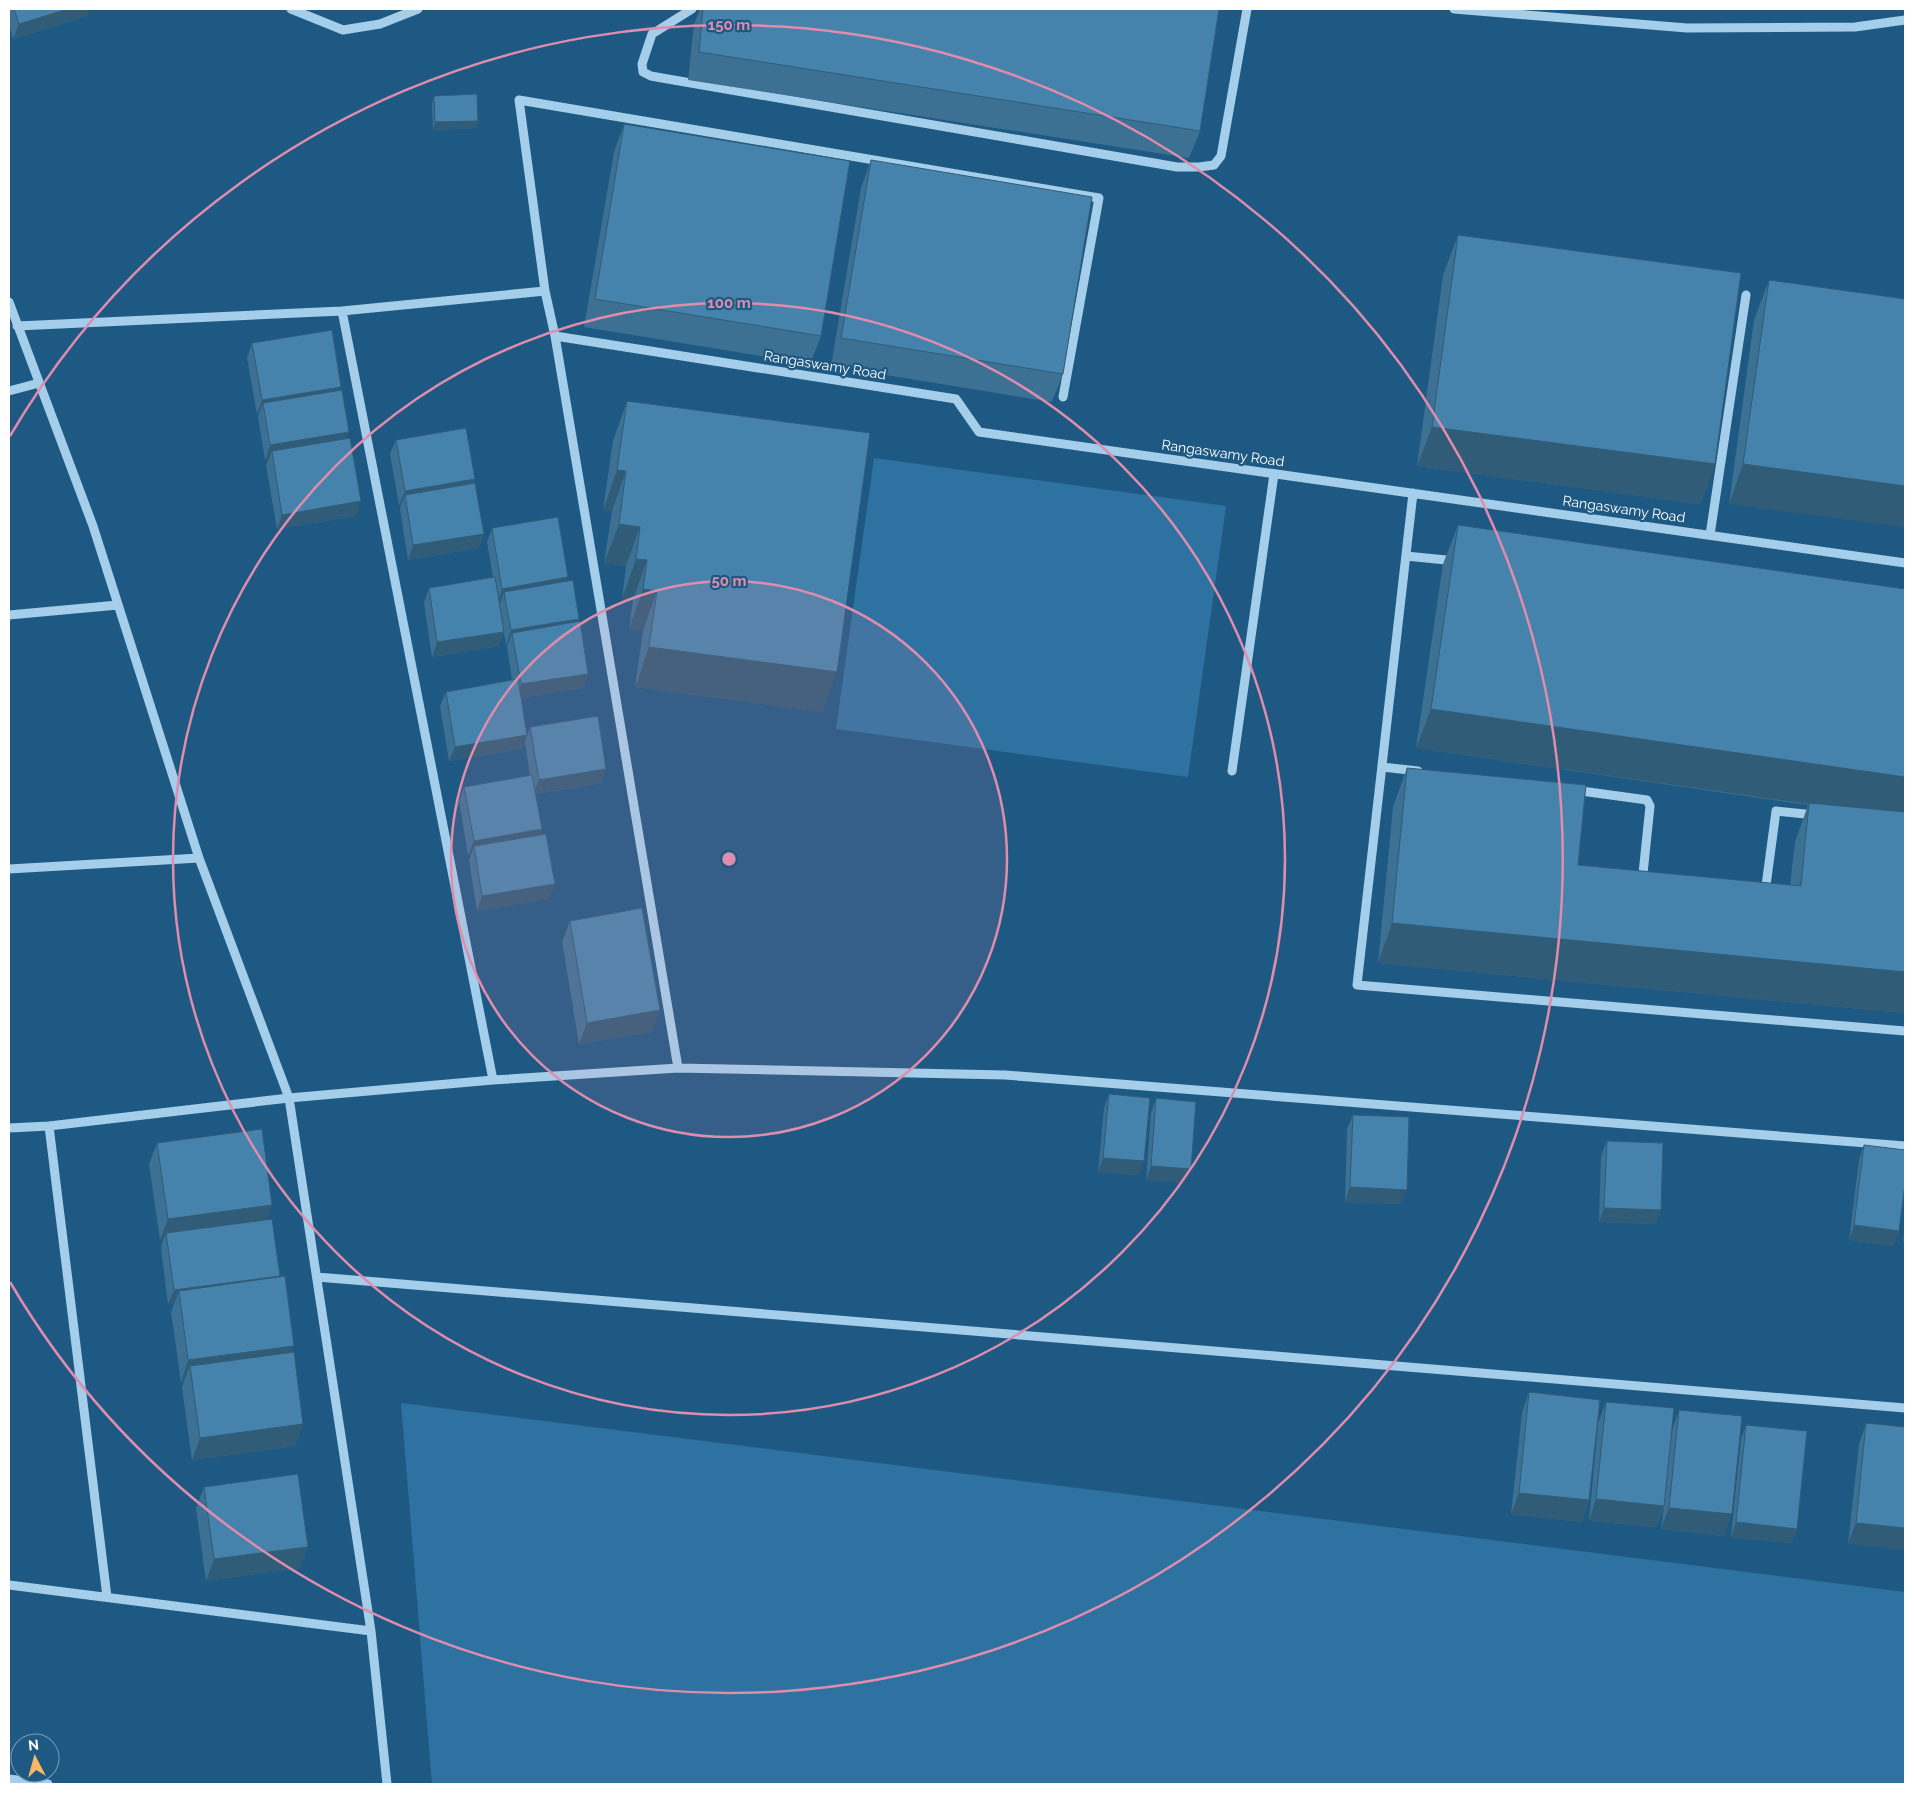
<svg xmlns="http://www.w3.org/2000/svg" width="1914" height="1793" font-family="Raleway,sans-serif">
  <rect width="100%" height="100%" fill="#1e5983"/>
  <path fill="#2d72a0" d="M874 458 1226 506 1188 777 836 729Z
    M401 1403 1905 1592V1784H432Z"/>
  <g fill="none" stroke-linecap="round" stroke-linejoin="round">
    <path stroke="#a4ceea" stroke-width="9" d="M291 9 343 30 380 24 418 9
      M692 9 652 34 642 64 643 72 651 76 662 78 1177 167H1199L1214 165 1221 156 1247 9
      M1454 9 1687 28 1855 27 1905 20
      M9 302 93 526 199 858 289 1098 371 1631 387 1784
      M342 311 493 1080
      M17 326 342 311 545 291
      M555 336 956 399 979 432 1905 563
      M9 391 39 383
      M1413 493 1357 985 1905 1031
      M1710 535 1746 295
      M1406 556 1456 561
      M9 615 118 605
      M1382 767 1418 771
      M1232 771 1274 474
      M1574 790 1647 800 1650 806 1642 883
      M9 869 199 858
      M1765 893 1776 811 1815 815
      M678 1068 555 336 545 291 519 100 1099 198 1063 397
      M49 1126 107 1597
      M9 1128 49 1126 289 1098 493 1080 678 1068 1005 1075 1905 1146
      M317 1277 1905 1408
      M9 1585 371 1631
      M9 1779 48 1784"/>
  </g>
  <path fill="#3c7194" d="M9 9H89L87 16 13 39 9 24Z
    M700 9H1219L1200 131 1189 158 688 80 694 24Z
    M434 96 478 121 476 128 433 130 432 104Z
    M624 124 821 336 810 364 584 327 614 152Z
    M871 160 1063 374 1052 402 831 366 861 188Z
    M1458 235 1715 464 1700 504 1417 466 1443 275Z
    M1769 280 1905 299 1729 504 1754 320Z
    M252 343 341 387 340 390 356 516 277 529 266 465 269 459 265 460 258 417 259 414H257L247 358Z
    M627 401 823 712 635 687 643 630 629 629 633 600 622 599 626 566 604 563 612 511 603 510 613 441Z
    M396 440 475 479 473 483 484 534 479 548 408 560 400 509 401 505H399L390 454Z
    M1458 525 1905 589V1008L1904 1013 1378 963 1393 807 1407 768 1578 865 1790 885 1795 842 1808 805 1416 748 1443 564Z
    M492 528 566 582 579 619 578 622 588 674 583 688 521 698 527 735 522 749 449 761 440 706 446 692 512 680 507 647 508 644 506 645 504 632 498 646 432 657 424 603 429 588 493 577 487 542Z
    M530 727 601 783 535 794 542 829 539 835 549 899 477 911 469 860 471 855H468L459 801 464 787 530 776 525 742Z
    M570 921 652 1032 579 1044 562 942Z
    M1109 1094 1139 1175 1098 1172 1104 1108Z
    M1156 1098 1185 1183 1146 1180 1151 1113Z
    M1353 1115 1401 1204 1345 1202 1347 1129Z
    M1607 1141 1661 1210 1655 1224 1599 1222 1601 1156Z
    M157 1143 267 1220 279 1277 303 1424 295 1446 192 1460 182 1388 184 1381 181 1382 171 1312 174 1304H168L161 1248 163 1240H160L149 1164Z
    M1864 1145 1894 1246 1849 1240 1859 1160Z
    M1905 1228V1241H1903Z
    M1529 1392 1589 1500 1582 1522 1511 1514 1522 1413Z
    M1606 1402 1672 1431 1679 1410 1724 1536 1661 1529 1664 1507 1656 1527 1589 1521 1598 1423Z
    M1866 1423 1905 1427 1848 1544 1859 1444Z
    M1746 1425 1797 1529 1791 1543 1731 1537 1741 1439Z
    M204 1487 300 1568 206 1581 196 1508Z"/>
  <path fill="#315c78" d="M68 9H89L87 16 13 39 19 24Z
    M478 121 476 128 433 130 435 122Z
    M341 387 336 402 263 403 259 414H257L262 400Z
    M1432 427 1715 464 1700 504 1417 466Z
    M349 432 343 447 272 451 269 459 265 460 270 445Z
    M1743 464 1905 486V527L1729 504Z
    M617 470 626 471 612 511 603 510Z
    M475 479 470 493 405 495 401 505H399L405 491Z
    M361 501 356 516 277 529 282 515Z
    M619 524 640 527 626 566 604 563Z
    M484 534 479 548 408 560 413 545Z
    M636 559 647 560 633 600 622 599Z
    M568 577 563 592H504L501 602 497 603 502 589Z
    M643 589 657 591 643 630 629 629Z
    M579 619 574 633H512L508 644 506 645 511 630Z
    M504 632 498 646 432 657 437 642Z
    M649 647 837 672 823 712 635 687Z
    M588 674 583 688 516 699 521 684Z
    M1431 709 1905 777V818L1416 748Z
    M527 735 522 749 449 761 455 747Z
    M606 769 601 783 533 794 539 780Z
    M542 829 536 844 474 846 471 855H468L474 841Z
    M555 884 549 899 477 911 482 896Z
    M1392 923 1905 972V1008L1904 1013 1378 963Z
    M660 1010 652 1032 579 1044 587 1023Z
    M1103 1158 1144 1161 1139 1175 1098 1172Z
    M1151 1166 1191 1169 1185 1183 1146 1180Z
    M1350 1187 1407 1190 1401 1204 1345 1202Z
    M272 1205 264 1226 166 1233 163 1240H160L168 1219Z
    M1604 1208 1661 1210 1655 1224 1599 1222Z
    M1854 1225 1899 1231 1894 1246 1849 1240Z
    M280 1276 274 1290 179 1291 174 1304H168L174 1290Z
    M294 1346 286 1368 190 1366 184 1381 181 1382 188 1360Z
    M303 1424 295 1446 192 1460 200 1438Z
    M1519 1493 1589 1500 1582 1522 1511 1514Z
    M1596 1499 1664 1506 1656 1527 1589 1521Z
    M1669 1508 1732 1514 1724 1536 1661 1529Z
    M1736 1522 1797 1529 1791 1543 1731 1537Z
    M1856 1523 1905 1528V1550L1848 1544Z
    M308 1547 300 1568 206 1581 214 1559Z"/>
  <path fill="#4683ac" stroke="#315c78" d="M14 9H68L19 24Z
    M703 9H1219L1200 131 699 52Z
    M477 94 478 121 435 122 434 96Z
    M624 124 850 161 821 336 595 299Z
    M871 160 1092 197 1063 374 841 338Z
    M1458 235 1741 273 1715 464 1432 427Z
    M1769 280 1905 299V486L1743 464Z
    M332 330 341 387 262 400 252 343Z
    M342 390 349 432 270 445 263 403Z
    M627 401 870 433 837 672 649 647 657 591 643 589 647 560 636 559 640 527 619 524 626 471 617 470Z
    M466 428 475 479 405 491 396 440Z
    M350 438 361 501 282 515 272 451Z
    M475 483 484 534 413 545 405 495Z
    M558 517 568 577 502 589 492 528Z
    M1458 525 1905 589V777L1431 709Z
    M495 577 504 632 437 642 429 588Z
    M573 580 579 619 511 630 504 592Z
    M580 621 588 674 521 684 512 633Z
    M518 679 527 735 455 747 446 692Z
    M598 716 606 769 539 780 530 727Z
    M1407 768 1586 785 1578 865 1801 886 1809 803 1905 812V972L1392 923Z
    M532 775 542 829 474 841 464 787Z
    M546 834 555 884 482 896 474 846Z
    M642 908 660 1010 587 1023 570 921Z
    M1109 1094 1150 1098 1144 1161 1103 1158Z
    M1156 1098 1196 1102 1191 1169 1151 1166Z
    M1353 1115 1409 1117 1407 1190 1350 1187Z
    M262 1129 272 1205 168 1219 157 1143Z
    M1607 1141 1663 1143 1661 1210 1604 1208Z
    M1864 1145 1905 1150V1183L1899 1231 1854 1225Z
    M272 1219 280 1276 174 1290 166 1233Z
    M285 1276 294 1346 188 1360 179 1291Z
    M294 1352 303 1424 200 1438 190 1366Z
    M1529 1392 1600 1400 1589 1500 1519 1493Z
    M1606 1402 1674 1408 1664 1506 1596 1499Z
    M1679 1410 1742 1416 1732 1514 1669 1508Z
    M1866 1423 1905 1427V1528L1856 1523Z
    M1746 1425 1807 1431 1797 1529 1736 1522Z
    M298 1474 308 1547 214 1559 204 1487Z"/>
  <circle cx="729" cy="859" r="278" fill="#e08cad" fill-opacity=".12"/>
  <g fill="none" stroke="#e08cad" stroke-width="2.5">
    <circle cx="729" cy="859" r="278"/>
    <circle cx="729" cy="859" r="556"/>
    <path d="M10 436A834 834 0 1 1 10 1282"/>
  </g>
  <g text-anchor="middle" stroke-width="4.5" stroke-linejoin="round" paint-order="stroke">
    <g font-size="14" fill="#fff" stroke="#1e5983">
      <text transform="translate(825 365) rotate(9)" y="5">Rangaswamy Road</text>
      <text transform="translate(1223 453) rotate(8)" y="5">Rangaswamy Road</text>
      <text transform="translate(1624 509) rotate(8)" y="5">Rangaswamy Road</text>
    </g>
  </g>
  <circle cx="729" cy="859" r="8" fill="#e08cad" stroke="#1e5983" stroke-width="2.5"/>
  <g font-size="15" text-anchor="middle" font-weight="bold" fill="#e08cad" stroke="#1e5983" stroke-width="4.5" stroke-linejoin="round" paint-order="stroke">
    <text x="729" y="30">150 m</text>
    <text x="729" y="308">100 m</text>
    <text x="729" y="586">50 m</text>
  </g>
  <rect width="1914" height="1793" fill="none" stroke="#ffffff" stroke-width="20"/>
  <g transform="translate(35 1758) rotate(354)"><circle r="24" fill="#1e5983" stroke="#789bb5"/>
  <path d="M0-4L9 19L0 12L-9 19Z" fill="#f9b863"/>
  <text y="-8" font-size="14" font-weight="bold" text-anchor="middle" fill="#ffffff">N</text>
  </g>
</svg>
